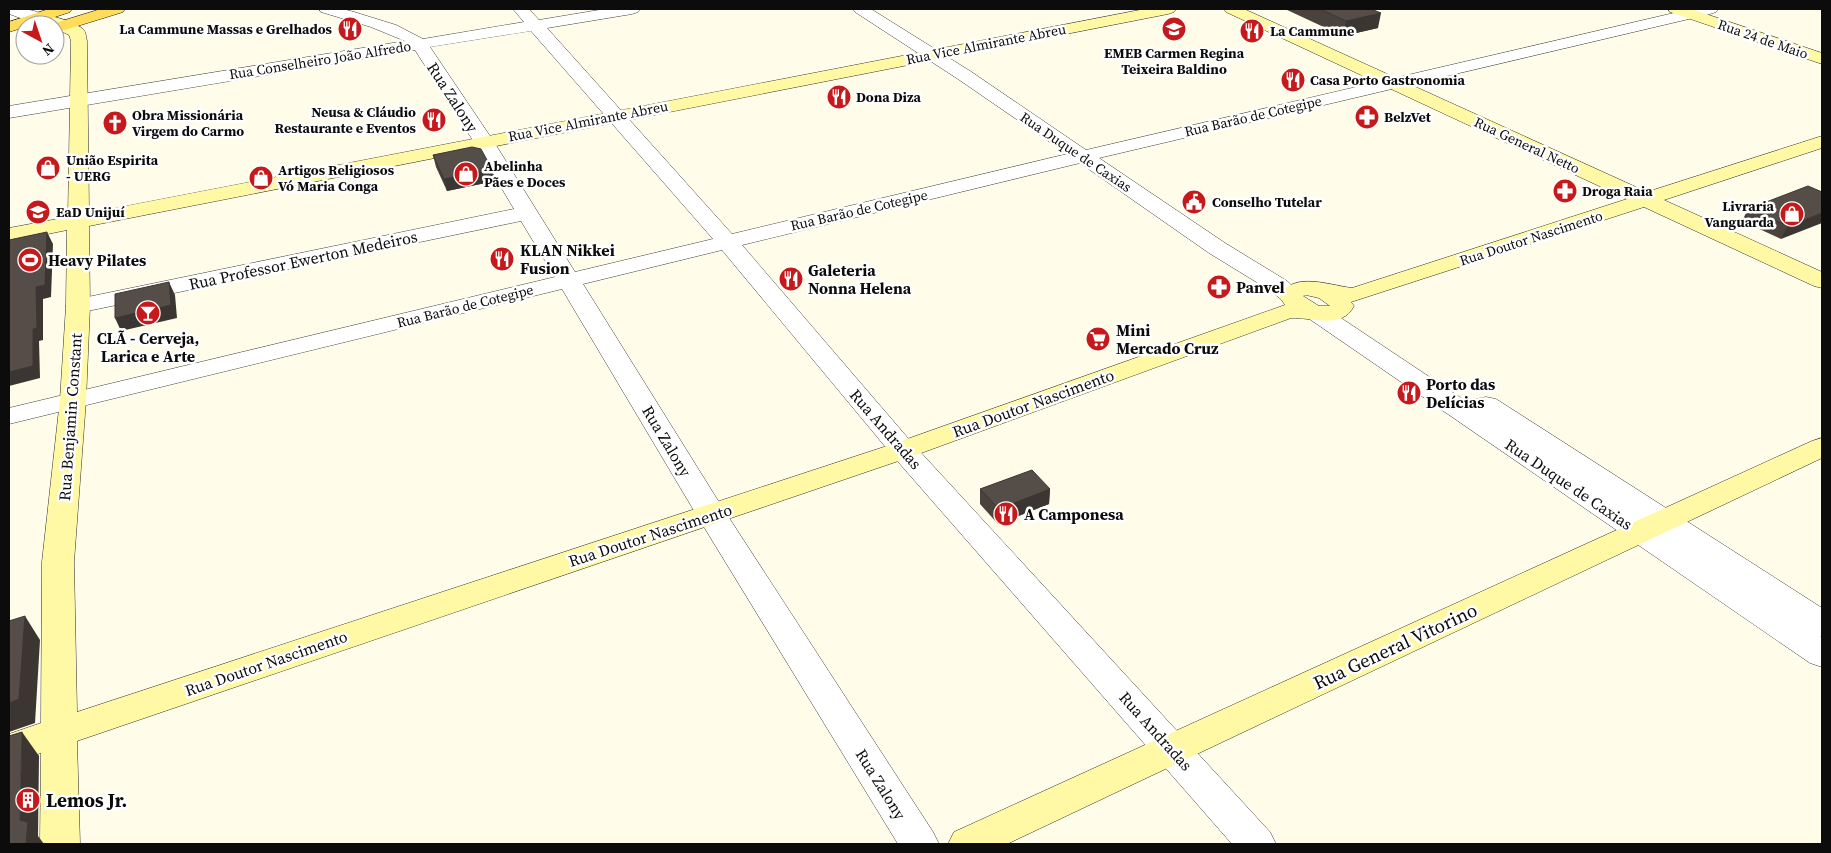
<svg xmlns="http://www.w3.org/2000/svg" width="1831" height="853" font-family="'Source Serif 4',serif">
  <rect width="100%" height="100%" fill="#fffcea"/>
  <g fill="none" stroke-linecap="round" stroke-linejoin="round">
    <defs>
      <path id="street" d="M9 9C20 9 38 8 45 18L43 21C32 24 19 17 9 14Z
        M319 9H343L354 12 396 25 423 39 524 22 513 9H529L539 20 605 9H640L638 12 632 14 547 28 732 234 1067 154 958 79 855 12 853 9H871L970 71 1086 150 1691 9H1718L1716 12 1710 14 1099 158 1225 243 1287 281 1303 296 1299 301 1291 303 1283 301 1271 291 1209 253 1080 163 742 245 913 444 1270 832 1276 844H1232L893 456 722 250 583 284 722 507 933 832 939 844H898L696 514 562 289 9 424V408L555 277 521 221 78 313 69 311 66 306 69 301 78 299 514 209 474 142 415 50 9 118V106L405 41 371 27 321 12ZM531 31 713 239 575 272 494 142 430 47Z
        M1317 306 1326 308 1473 406 1476 399 1486 397 1496 399 1822 608V636H1820L1822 637V667L1810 663 1308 318 1305 313 1308 308Z"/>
      <path id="secondary" d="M1145 9H1176L1174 12 1168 14 89 226 90 306 86 400 74 562 77 712 893 444 1285 305 1279 296C1294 271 1328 285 1352 288L1627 199 1226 12 1224 9H1244L1647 192 1822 136V148L1664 200 1822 272V288L1814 286 1644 207 1351 302 1354 306C1342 330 1312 317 1291 318L913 456 77 741 80 844H40L41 753 9 764V734L41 723 42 562 60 400 66 306 67 230 9 242V228L68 217 71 41 69 35 55 28V25L31 21 29 18 31 15C43 12 74 21 83 29 86 32 86 37 87 41L89 213ZM1306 295 1319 298 1330 306H1319L1303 296Z
        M1668 9H1691L1822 53V64L1670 12Z
        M1822 438V458L1007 844H948L954 832 1812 441Z"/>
      <path id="primary" d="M49 9H72L70 12 31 25H25V27L9 32V22Z
        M101 9H125L123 12 55 33V25H49Z"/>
    </defs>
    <use href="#street" stroke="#3f3f3f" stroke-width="1"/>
    <use href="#secondary" stroke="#2e2e2e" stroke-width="1"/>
    <use href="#primary" stroke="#1d1d1d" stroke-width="1"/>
    <use href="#street" fill="#fff" fill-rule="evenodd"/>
    <use href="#secondary" fill="#fff8a5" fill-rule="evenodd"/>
    <use href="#primary" fill="#ffdd5a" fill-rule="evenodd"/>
  </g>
  <path fill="#49423d" d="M1285 9H1371L1378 28 1343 36Z
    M433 155 492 169 495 181 447 191 436 167Z
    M1822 192 1781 239 1742 221 1748 209Z
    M980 489H1050L1049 504 998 524 980 504Z"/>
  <path fill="#3c3632" d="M1381 13 1378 28 1343 36 1346 21Z
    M492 169 495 181 447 191 444 179Z
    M1822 213V223L1781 239 1788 226Z
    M47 232 53 244 51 297 43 299V340L39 341 40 378 9 386V372L33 329 36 287Z
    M169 282 175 295 177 318 121 331 115 318Z
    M1050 489 1049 504 998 524 999 509Z
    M25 616 40 640 35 723 9 732V703Z
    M22 732 39 756 38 836 44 844H26L20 820Z"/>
  <path fill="#554d47" stroke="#3c3632" d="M1320 9H1371L1381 13 1346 21Z
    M472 147 481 149 492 169 444 179 433 155Z
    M1808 186 1822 192V213L1788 226 1748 209Z
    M47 232 45 285 36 287 37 328 33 329V366L9 372V240Z
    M169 282 171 305 115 318V294Z
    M1032 470 1050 489 999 509 980 489Z
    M25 616 19 699 9 703V621Z
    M22 732 20 820 28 822 26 844H9V736Z"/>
  <defs>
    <symbol id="restaurant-disc" viewBox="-11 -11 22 22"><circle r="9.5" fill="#c6191b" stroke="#fff"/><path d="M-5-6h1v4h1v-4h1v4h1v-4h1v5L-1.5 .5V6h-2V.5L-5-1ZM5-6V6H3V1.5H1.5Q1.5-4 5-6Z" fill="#fff"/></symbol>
    <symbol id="university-disc" viewBox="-11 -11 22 22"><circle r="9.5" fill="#c6191b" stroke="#fff"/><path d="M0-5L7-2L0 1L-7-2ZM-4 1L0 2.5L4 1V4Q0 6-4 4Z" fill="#fff"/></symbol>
    <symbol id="pharmacy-disc" viewBox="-11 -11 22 22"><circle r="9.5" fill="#c6191b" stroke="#fff"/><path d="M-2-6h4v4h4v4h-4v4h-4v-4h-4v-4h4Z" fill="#fff"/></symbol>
    <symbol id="church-disc" viewBox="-11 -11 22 22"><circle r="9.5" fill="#c6191b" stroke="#fff"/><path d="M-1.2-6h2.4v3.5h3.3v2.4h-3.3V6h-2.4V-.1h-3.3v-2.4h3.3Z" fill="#fff"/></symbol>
    <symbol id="shop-disc" viewBox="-11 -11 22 22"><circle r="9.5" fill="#c6191b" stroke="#fff"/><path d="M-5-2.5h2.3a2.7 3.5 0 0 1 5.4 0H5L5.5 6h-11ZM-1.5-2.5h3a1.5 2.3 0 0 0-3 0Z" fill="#fff"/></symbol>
    <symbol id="civic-disc" viewBox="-11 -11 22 22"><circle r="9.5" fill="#c6191b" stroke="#fff"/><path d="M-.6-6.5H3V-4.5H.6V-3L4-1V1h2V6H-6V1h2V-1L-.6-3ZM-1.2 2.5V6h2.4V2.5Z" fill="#fff"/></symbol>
    <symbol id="stadium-disc" viewBox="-11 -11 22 22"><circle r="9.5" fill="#c6191b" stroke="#fff"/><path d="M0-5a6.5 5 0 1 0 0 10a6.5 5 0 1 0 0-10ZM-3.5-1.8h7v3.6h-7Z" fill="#fff"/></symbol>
    <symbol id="bar-disc" viewBox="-11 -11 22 22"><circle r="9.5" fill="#c6191b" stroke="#fff"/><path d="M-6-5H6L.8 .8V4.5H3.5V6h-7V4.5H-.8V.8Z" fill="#fff"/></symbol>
    <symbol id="supermarket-disc" viewBox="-11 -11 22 22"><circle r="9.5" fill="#c6191b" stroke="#fff"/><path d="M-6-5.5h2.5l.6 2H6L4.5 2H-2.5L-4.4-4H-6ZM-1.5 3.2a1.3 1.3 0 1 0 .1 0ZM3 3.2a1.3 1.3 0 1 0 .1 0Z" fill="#fff"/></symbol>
    <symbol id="building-disc" viewBox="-11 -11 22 22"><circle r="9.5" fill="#c6191b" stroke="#fff"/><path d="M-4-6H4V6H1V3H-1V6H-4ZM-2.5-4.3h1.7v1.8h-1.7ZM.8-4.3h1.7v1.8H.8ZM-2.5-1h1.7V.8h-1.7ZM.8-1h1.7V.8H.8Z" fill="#fff"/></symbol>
  </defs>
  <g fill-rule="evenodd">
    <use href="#restaurant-disc" x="336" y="15" width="28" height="28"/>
    <use href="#university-disc" x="1160" y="15" width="28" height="28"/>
    <use href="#restaurant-disc" x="1238" y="17" width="28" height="28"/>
    <use href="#restaurant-disc" x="1279" y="66" width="28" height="28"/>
    <use href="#restaurant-disc" x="825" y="83" width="28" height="28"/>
    <use href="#pharmacy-disc" x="1353" y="103" width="28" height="28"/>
    <use href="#restaurant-disc" x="420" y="106" width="28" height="28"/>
    <use href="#church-disc" x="101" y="109" width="28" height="28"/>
    <use href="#shop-disc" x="34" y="154" width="28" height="28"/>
    <use href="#shop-disc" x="452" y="160" width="28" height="28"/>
    <use href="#shop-disc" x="247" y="164" width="28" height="28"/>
    <use href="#pharmacy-disc" x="1551" y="177" width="28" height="28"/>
    <use href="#civic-disc" x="1180" y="188" width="28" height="28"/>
    <use href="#university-disc" x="24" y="198" width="28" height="28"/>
    <use href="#shop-disc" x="1778" y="200" width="28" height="28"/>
    <use href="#restaurant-disc" x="488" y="245" width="28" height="28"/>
    <use href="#stadium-disc" x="16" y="246" width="28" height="28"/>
    <use href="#restaurant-disc" x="777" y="265" width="28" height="28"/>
    <use href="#pharmacy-disc" x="1205" y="273" width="28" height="28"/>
    <use href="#bar-disc" x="134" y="299" width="28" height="28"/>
    <use href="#supermarket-disc" x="1084" y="325" width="28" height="28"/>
    <use href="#restaurant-disc" x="1395" y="379" width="28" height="28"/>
    <use href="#restaurant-disc" x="992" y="500" width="28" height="28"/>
    <use href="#building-disc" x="14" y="786" width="28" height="28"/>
  </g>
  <g text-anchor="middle" stroke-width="5" stroke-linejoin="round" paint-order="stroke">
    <g font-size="14" font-weight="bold" fill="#0c0c0c" stroke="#fff" text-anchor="start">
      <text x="332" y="34" text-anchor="end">La Cammune Massas e Grelhados</text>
      <text x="1270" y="36">La Cammune</text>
      <text x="1174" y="58" text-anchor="middle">EMEB Carmen Regina<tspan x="1174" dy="16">Teixeira Baldino</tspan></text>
      <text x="1310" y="85">Casa Porto Gastronomia</text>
      <text x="856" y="102">Dona Diza</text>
      <text x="416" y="117" text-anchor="end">Neusa &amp; Cláudio<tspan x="416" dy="16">Restaurante e Eventos</tspan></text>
      <text x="132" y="120">Obra Missionária<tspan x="132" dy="16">Virgem do Carmo</tspan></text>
      <text x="1384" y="122">BelzVet</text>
      <text x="66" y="165">União Espirita<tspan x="66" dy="16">- UERG</tspan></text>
      <text x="484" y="171">Abelinha<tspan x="484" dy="16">Pães e Doces</tspan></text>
      <text x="278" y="175">Artigos Religiosos<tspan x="278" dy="16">Vó Maria Conga</tspan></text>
      <text x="1582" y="196">Droga Raia</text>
      <text x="1212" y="207">Conselho Tutelar</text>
      <text x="1774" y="211" text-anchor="end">Livraria<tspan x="1774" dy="16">Vanguarda</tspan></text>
      <text x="56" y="217">EaD Unijuí</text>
    </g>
    <g font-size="14" fill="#0c0c0c" stroke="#fff">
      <text transform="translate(1763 39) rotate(19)" y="5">Rua 24 de Maio</text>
      <text transform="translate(986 44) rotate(-11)" y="5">Rua Vice Almirante Abreu</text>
      <text transform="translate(320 60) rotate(-9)" y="5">Rua Conselheiro João Alfredo</text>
      <text transform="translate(1253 116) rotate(-13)" y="5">Rua Barão de Cotegipe</text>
      <text transform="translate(588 121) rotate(-11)" y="5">Rua Vice Almirante Abreu</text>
      <text transform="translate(1527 145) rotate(25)" y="5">Rua General Netto</text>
      <text transform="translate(1076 152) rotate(34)" y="5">Rua Duque de Caxias</text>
      <text transform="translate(859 210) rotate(-13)" y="5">Rua Barão de Cotegipe</text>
      <text transform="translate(1531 238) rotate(-18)" y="5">Rua Doutor Nascimento</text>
      <text transform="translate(465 306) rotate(-14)" y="5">Rua Barão de Cotegipe</text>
    </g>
    <g font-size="16" fill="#0c0c0c" stroke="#fff">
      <text transform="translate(453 97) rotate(57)" y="6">Rua Zalony</text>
      <text transform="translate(303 260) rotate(-12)" y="6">Rua Professor Ewerton Medeiros</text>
      <text transform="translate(1033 403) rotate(-20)" y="6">Rua Doutor Nascimento</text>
      <text transform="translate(70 417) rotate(-86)" y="6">Rua Benjamin Constant</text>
      <text transform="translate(886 429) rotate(49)" y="6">Rua Andradas</text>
      <text transform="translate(667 441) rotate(59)" y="6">Rua Zalony</text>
      <text transform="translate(1569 484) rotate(34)" y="6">Rua Duque de Caxias</text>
      <text transform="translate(650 535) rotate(-18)" y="6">Rua Doutor Nascimento</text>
      <text transform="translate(266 663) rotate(-19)" y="6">Rua Doutor Nascimento</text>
      <text transform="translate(1156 731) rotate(48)" y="6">Rua Andradas</text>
      <text transform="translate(881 784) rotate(58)" y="6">Rua Zalony</text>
    </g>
    <g font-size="16" font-weight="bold" fill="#0c0c0c" stroke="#fff" text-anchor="start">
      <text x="520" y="256">KLAN Nikkei<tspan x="520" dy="18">Fusion</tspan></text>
      <text x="48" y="266">Heavy Pilates</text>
      <text x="808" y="276">Galeteria<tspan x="808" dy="18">Nonna Helena</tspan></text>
      <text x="1236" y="293">Panvel</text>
      <text x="1116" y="336">Mini<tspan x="1116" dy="18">Mercado Cruz</tspan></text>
      <text x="148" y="344" text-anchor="middle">CLÃ - Cerveja,<tspan x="148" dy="18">Larica e Arte</tspan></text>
      <text x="1426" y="390">Porto das<tspan x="1426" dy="18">Delícias</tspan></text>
      <text x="1024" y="520">A Camponesa</text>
    </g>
    <g font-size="19" fill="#0c0c0c" stroke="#fff">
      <text transform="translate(1395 646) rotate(-25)" y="7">Rua General Vitorino</text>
    </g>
    <g font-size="19" font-weight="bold" fill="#0c0c0c" stroke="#fff" text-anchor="start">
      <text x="46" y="807">Lemos Jr.</text>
    </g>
  </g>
  <rect width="1831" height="853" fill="none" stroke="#0c0c0c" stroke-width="20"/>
  <g transform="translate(40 40) rotate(140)"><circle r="24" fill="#ffffff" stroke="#9e9e9e"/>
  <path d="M0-4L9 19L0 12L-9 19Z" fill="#c6191b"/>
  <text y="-8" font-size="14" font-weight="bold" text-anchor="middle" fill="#0c0c0c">N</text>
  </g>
</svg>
